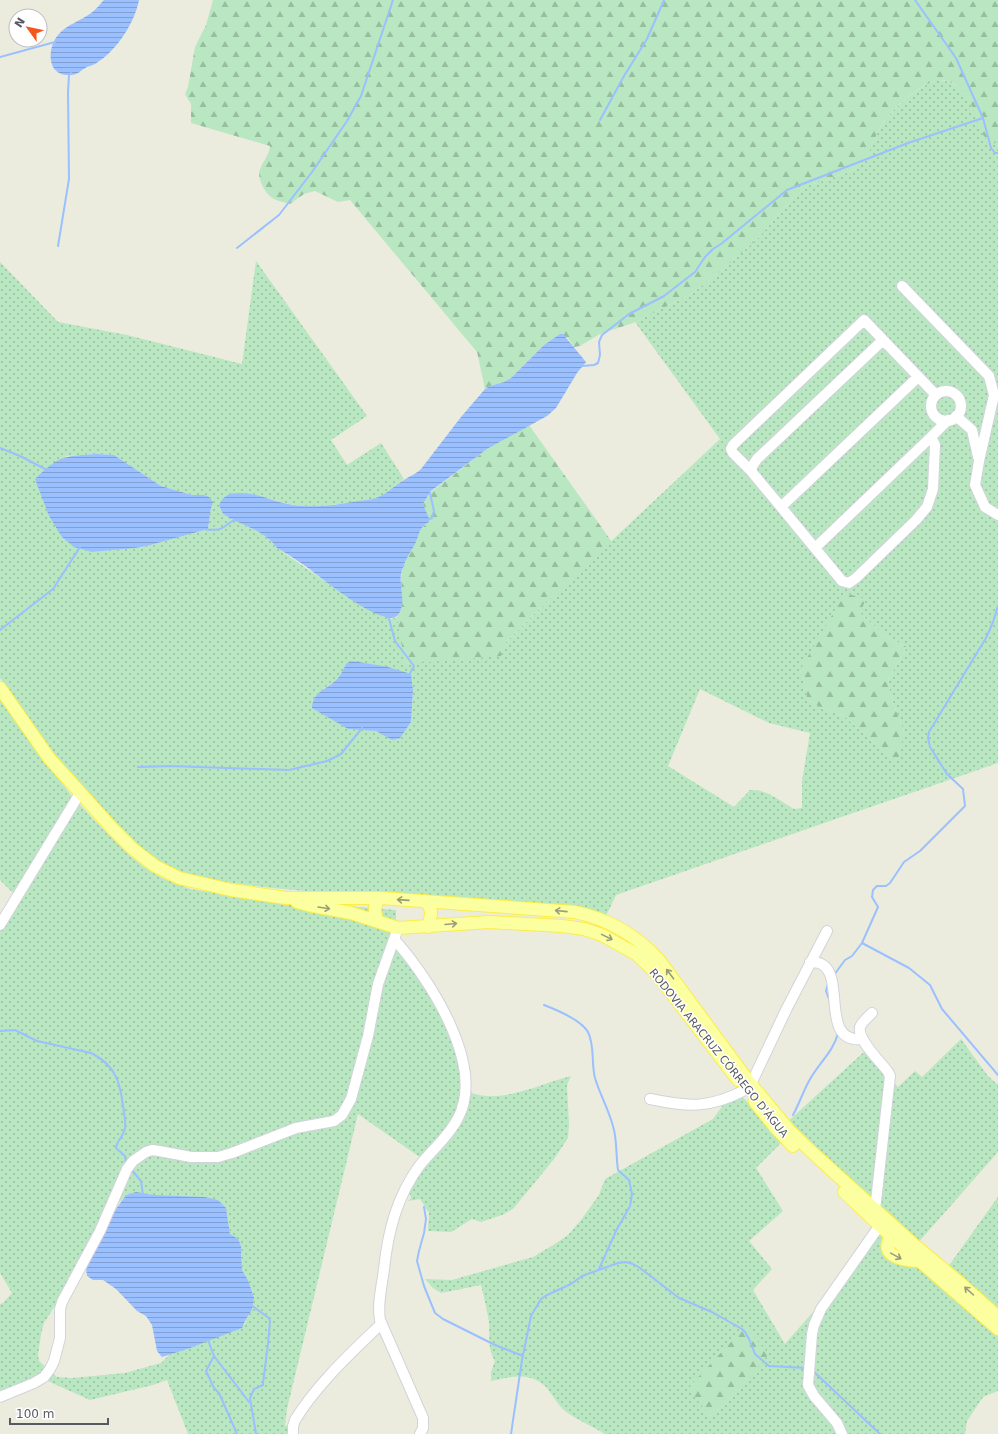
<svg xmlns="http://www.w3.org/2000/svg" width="998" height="1434" font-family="'DejaVu Sans',sans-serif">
  <defs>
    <pattern id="green-dots" width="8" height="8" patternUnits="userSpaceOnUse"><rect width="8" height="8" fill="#b8e7c1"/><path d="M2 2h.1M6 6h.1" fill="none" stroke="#98bea0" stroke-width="1.8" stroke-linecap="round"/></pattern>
    <pattern id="forest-firs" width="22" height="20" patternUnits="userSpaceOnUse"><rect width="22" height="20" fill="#b8e7c1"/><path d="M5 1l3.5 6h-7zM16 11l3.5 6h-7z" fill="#98bea0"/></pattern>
    <pattern id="water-rules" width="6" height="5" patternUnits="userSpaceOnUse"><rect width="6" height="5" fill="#9bc0ff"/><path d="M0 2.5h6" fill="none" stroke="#819fd2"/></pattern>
  </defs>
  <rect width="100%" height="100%" fill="#ececde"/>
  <path fill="url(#green-dots)" fill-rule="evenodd" d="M938 80C952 80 964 90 971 102 973 105 974 110 976 113 981 124 987 134 992 144L998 142V763L616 895 605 918 272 888 203 879 167 867 136 846 63 766 0 678V262L58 322 127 335 242 364 256 261 367 416 331 440 347 465 381 443 404 479 388 492 375 499 349 503 310 507 289 504 250 494 219 505 223 514C241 526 264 529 277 548L346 596 391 619 397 617 406 664 505 643 540 608 720 439 635 322 691 294 720 272 759 237 792 199 801 191 810 185 852 171C870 161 872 139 883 123 894 107 920 85 938 80ZM98 454 114 455 161 486 192 495H204L211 508 208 529 147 546 92 552 56 526 49 516 44 499 66 456ZM861 614 884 635 907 647 888 680 890 694 904 732 891 758 844 716 826 710 807 700 805 683 800 670ZM353 661 360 663 413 691 411 722 400 737 389 738 376 731 358 729 341 725 312 703 314 699 322 690 335 681 343 672 345 667ZM700 689 769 723 810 733 802 781V808L794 809C780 801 767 789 750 790L734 807 668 766Z
    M0 698 43 759 72 796 96 822 129 855 144 867 162 878 190 889 249 898 396 910V930L398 936 425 978 472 1093C503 1104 542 1083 571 1076L567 1085 569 1125 568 1138 554 1159 513 1209 502 1215 481 1222 472 1219 451 1232 428 1231 429 1213 420 1199 408 1201 411 1198 407 1183 424 1160 358 1114 287 1409 285 1425 294 1430 289 1434H188L167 1380 153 1385 90 1400 41 1378 0 1394V1304L3 1303 12 1293 0 1273V919L15 895 0 880ZM136 1192 226 1208 230 1234 241 1246 242 1270 248 1280 252 1310 246 1319 245 1324 170 1354 161 1363 125 1373 72 1378 57 1377 39 1361 38 1355 41 1334 44 1323 56 1304 60 1298 74 1286 86 1269 98 1241 105 1231 107 1223 118 1204 126 1195Z
    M961 1039 988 1076 998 1085V1152L916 1245 784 1125 865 1051 898 1087 915 1071 922 1077Z
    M738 1092 783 1141 756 1168 783 1211 749 1241 772 1269 753 1290 785 1344 883 1232 998 1336V1391L983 1397 967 1421 965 1434H605C592 1426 577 1420 565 1411 557 1404 553 1395 546 1387 530 1371 510 1377 491 1381V1372L495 1361C487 1347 490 1337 489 1322 487 1310 484 1297 481 1285L441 1293 433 1288 425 1279 452 1280 533 1257 555 1244 568 1235 581 1220 599 1195 605 1179 713 1119 728 1098ZM769 1353 726 1404 710 1416 689 1388Z
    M998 1197V1320L945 1271Z"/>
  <path fill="url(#forest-firs)" d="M213 0H998V142L992 144C974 132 978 103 959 88 954 83 947 80 940 80 922 82 892 109 882 124 872 140 870 161 852 171L810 185 801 191 792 199 759 237 720 272 691 294 633 323 600 334 580 346 574 347 568 338 560 334 544 345 511 378 504 382 490 386 485 389 477 352 350 200 338 202 315 191 304 194 290 204C275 200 269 199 262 185 260 180 258 175 260 169 263 161 269 156 270 146L191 123V104L185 94 188 87 195 47 206 25Z
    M529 425 612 542 540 608 505 643 501 656 405 664 397 617 402 608 401 576 404 561 415 543 420 529 429 522V518L423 504 431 492 487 449Z
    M845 593 865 599 861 614 884 635 907 647 888 680 890 694 904 732 898 760 891 758 844 716 826 710 807 700 805 683 800 670Z
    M745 1327 769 1354 726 1404 710 1416 688 1388Z"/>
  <path fill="url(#water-rules)" d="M104 0H139C135 22 117 50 98 62 94 65 90 66 87 67 81 70 78 75 71 75 46 77 47 48 58 35 67 24 81 21 91 13 96 10 100 4 104 0Z
    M560 334H563L586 362 577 373 556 408 547 416 487 449 431 491 423 504 429 518V522C418 528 420 534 415 544 409 554 404 562 401 574 399 587 407 604 398 615 385 630 320 577 308 568 298 561 288 554 277 548 264 529 241 526 223 514L219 505C223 496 229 493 238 493 255 492 272 501 288 504 311 509 336 505 358 501 364 500 370 500 376 498 387 494 394 486 404 480 410 476 416 474 421 469L461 417 485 389 490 386 504 382 511 378 544 345Z
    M98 454 114 455 161 486 192 495H204L209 497 213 502 211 508 208 529 147 546 134 548 92 552 74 547 62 537 49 516 35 479C60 455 64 456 98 454Z
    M353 661 388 667 411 674 413 691 411 722 400 738 392 740 376 731 348 729 312 708C312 693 325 690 335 681 341 676 343 669 347 663Z
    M136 1192 154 1195 204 1197 218 1200 226 1208 230 1234 238 1239 241 1246 242 1270 248 1280 254 1298 252 1310 246 1319 242 1328 190 1348 162 1357 157 1351 152 1325 146 1316 137 1311 116 1289 103 1280H93L87 1276 86 1269 91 1255 98 1241 105 1231 107 1223 111 1216 126 1195Z"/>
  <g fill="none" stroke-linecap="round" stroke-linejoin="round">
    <path stroke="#9bc0ff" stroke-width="2" d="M915 0 956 58 983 118 991 148 995 153H998
      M0 57 55 42
      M600 120 624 76 647 39 664 0
      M58 246 69 179 68 92 69 75 71 73
      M237 248 279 215 312 172 347 121 361 96 393 0
      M582 366 594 365 598 363 600 355 599 342 602 335 629 314 664 296 695 272 705 257 713 249 721 244 787 190 908 143 983 118
      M0 448 20 456 47 470
      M427 520 432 518 434 511 430 493
      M204 529C210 530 217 531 222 528 229 525 228 521 237 520
      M388 615 395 641 414 666 409 675
      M0 630 53 589 80 547
      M138 767 170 766 289 770 327 761 341 754 362 728
      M862 943 909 968 930 985 942 1009 998 1075
      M834 975 845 960 852 956 862 943 878 907 872 897 873 890 877 886H886L890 883 904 862 920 851 965 806 963 789 947 774 930 747 928 738 929 732 986 638 993 622 998 606
      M828 984 826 991 830 1002
      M544 1005C557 1010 581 1020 588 1032 595 1046 591 1063 595 1078 600 1095 610 1112 614 1130 617 1143 616 1157 618 1170L629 1180 632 1194 630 1206 616 1231 599 1269
      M0 1031 15 1030 37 1041 91 1053C115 1065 120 1081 123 1106 124 1113 126 1121 125 1128 124 1136 117 1140 116 1148L125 1156 126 1165
      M793 1115C799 1104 803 1092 809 1081 818 1064 834 1051 838 1033
      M131 1169 141 1181 143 1195
      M424 1207 426 1219 424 1233 419 1251 417 1261 424 1286 435 1313 443 1319 495 1345 523 1356
      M251 1305 269 1318 270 1321 268 1344 263 1383V1385L254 1389 250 1398 256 1434
      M208 1340 214 1356 249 1402
      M214 1356 206 1371 214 1388 219 1393 237 1434
      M812 1370 880 1434
      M511 1434 522 1360 531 1316 541 1299 547 1295 571 1284 582 1276 618 1263 626 1262 633 1264 640 1268 679 1298 712 1312 742 1329 745 1332 749 1339 755 1354 769 1366 806 1368"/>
    <defs>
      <path id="minor" d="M902 286 989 376 994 395 979 461 975 485 985 507 998 515
        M883 340 757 459 753 465 751 471 781 507 918 377
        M931 406a15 15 0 1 1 30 0a15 15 0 1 1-30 0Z
        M956 416 972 430 978 457
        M931 437 948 420
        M751 471 733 453 731 449 733 445 864 320 936 395
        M781 507 842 581 849 583 856 578 916 520 927 507 933 489 935 445 931 437 815 548
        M0 925 80 793
        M394 939C429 978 486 1065 458 1118 449 1136 433 1149 420 1165 397 1196 388 1231 384 1269 382 1286 377 1304 380 1320L423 1418V1428L420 1434
        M810 962C815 962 819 962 823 965 845 980 820 1044 863 1039
        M872 1013C868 1017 862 1022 860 1027 857 1040 881 1062 888 1072L890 1076 875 1210
        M751 1084 786 1010 827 931
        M650 1099C689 1107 708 1109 745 1090
        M0 1397 34 1383 44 1377 50 1369 54 1361 60 1338V1309L62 1302 100 1231 127 1169 133 1161 146 1152 152 1150 159 1151 191 1157H218L232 1153 296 1128 334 1121 342 1115 351 1099 368 1036 378 984 398 928
        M293 1434V1426L295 1420C318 1383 350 1354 381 1324
        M842 1434 837 1423 814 1396 808 1385 812 1334 814 1325 821 1309 880 1225"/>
      <path id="major" d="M0 688 49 758 112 828 133 849 155 866 179 878 231 890 286 898H380L575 912C609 919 636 935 659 960L749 1082 790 1131 815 1155 912 1243 960 1283 998 1317
        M425 901C434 909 431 916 428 927
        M297 902 308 905 351 913 398 928 489 922 562 926 584 929 602 935 636 954 656 973 738 1080
        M377 921C375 912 373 905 380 898
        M755 1102 775 1127 793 1146
        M844 1192 891 1236 998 1329
        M895 1232C874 1254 901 1261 920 1261"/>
    </defs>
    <use href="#minor" stroke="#d2d3da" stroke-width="12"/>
    <use href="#major" stroke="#fced47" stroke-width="14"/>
    <use href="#minor" stroke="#fff" stroke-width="10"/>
    <use href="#major" stroke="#fcffa0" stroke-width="12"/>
  </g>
  <defs><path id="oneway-shaft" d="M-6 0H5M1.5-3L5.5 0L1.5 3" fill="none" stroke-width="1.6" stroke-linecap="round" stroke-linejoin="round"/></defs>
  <g stroke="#999c7a">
    <use href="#oneway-shaft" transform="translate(403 900) rotate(-176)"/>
    <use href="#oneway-shaft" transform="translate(324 908) rotate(9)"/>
    <use href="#oneway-shaft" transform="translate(561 911) rotate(-174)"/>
    <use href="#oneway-shaft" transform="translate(451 924) rotate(-5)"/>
    <use href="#oneway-shaft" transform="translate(607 937) rotate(26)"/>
    <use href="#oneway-shaft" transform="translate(670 974) rotate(-127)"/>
    <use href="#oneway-shaft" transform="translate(896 1256) rotate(29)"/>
    <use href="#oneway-shaft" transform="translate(969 1291) rotate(-138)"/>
  </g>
  <g text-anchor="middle" stroke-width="3" stroke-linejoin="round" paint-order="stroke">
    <g font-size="11" fill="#575a61" stroke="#fff">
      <text transform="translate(719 1053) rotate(51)" y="4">RODOVIA ARACRUZ CÓRREGO D'ÁGUA</text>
    </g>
  </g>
  <g transform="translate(28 28) rotate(303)"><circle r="19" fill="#ffffff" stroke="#bcbdc0"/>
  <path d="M0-3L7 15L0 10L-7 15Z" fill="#f6561a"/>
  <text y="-6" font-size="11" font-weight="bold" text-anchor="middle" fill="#575a61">N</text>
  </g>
  <path d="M10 1418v6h98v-6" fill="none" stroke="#575a61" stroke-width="2"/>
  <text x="16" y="1418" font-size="12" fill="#575a61" stroke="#ffffff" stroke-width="3" paint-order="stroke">100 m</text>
</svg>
